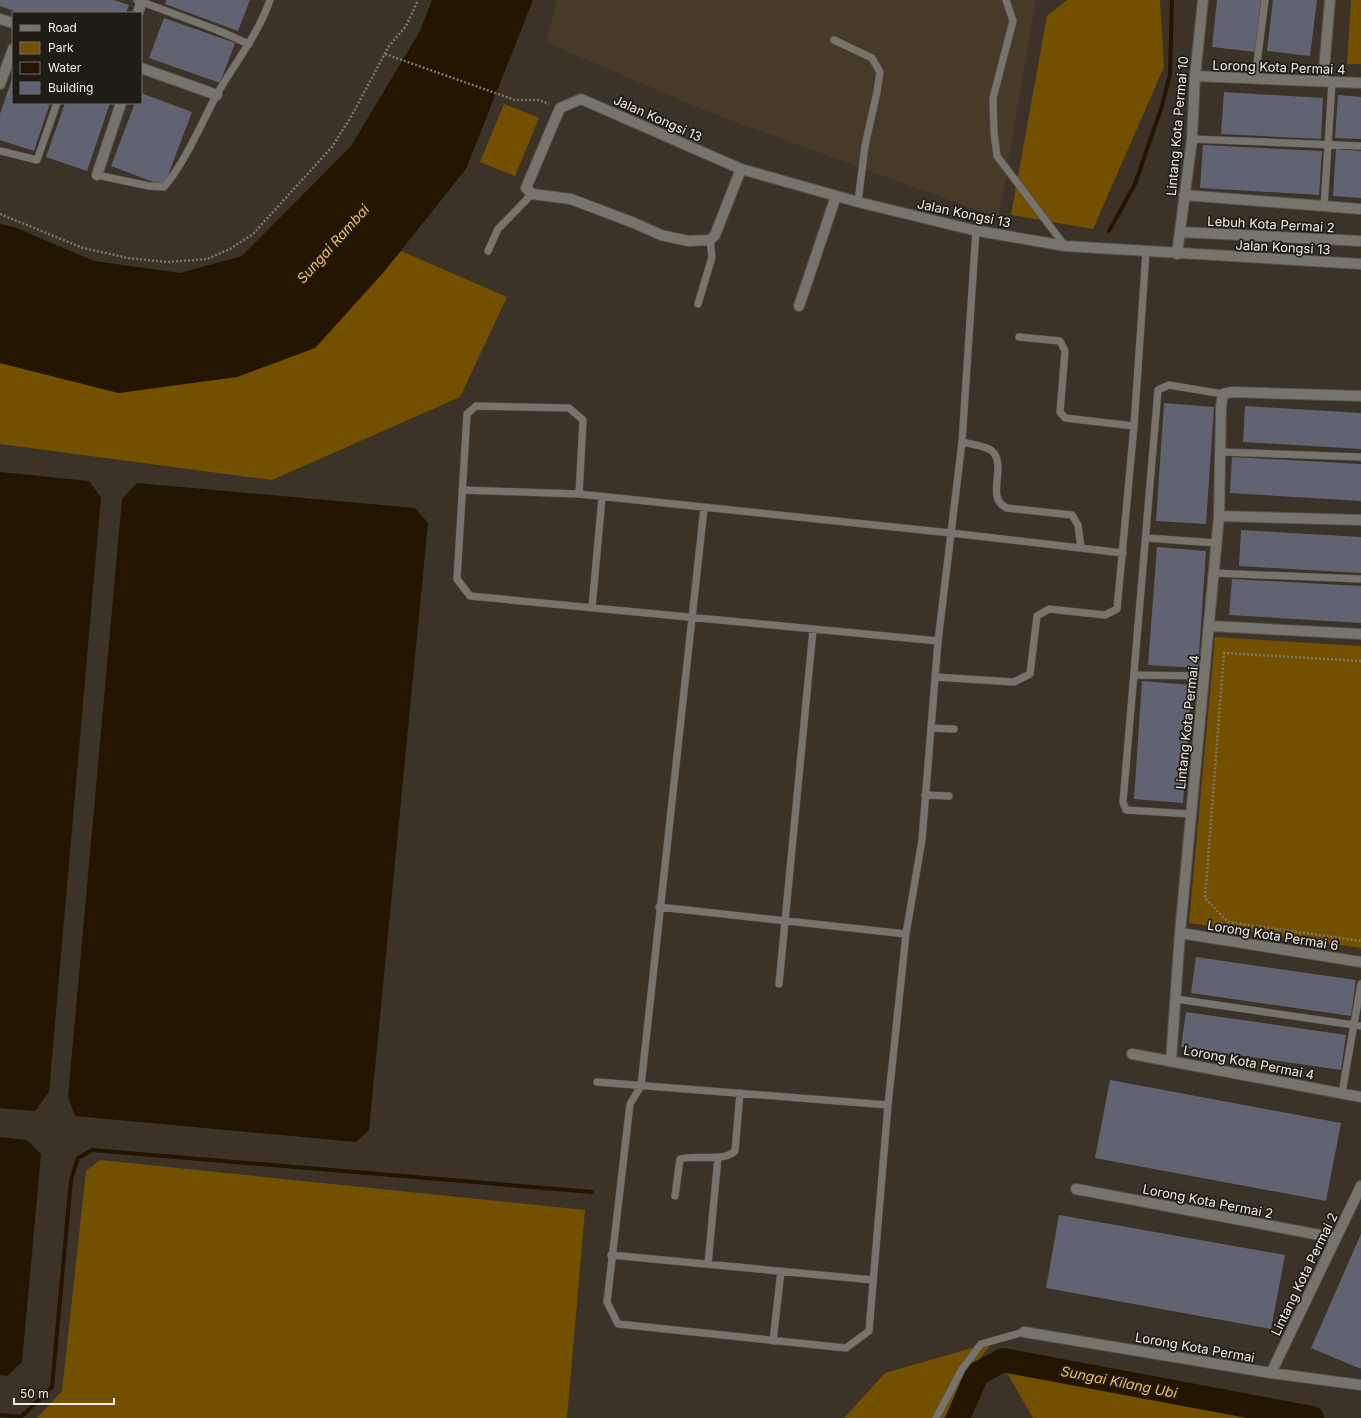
<svg xmlns="http://www.w3.org/2000/svg" width="1361" height="1418" font-family="Inter,sans-serif">
  <rect width="100%" height="100%" fill="#3b3327"/>
  <path fill="#463b29" d="M557 0H1036L999 218 711 113 546 42Z"/>
  <path fill="#734f00" d="M1067 0H1160L1164 67 1093 229 1011 215 1047 16Z
    M1351 0H1361V64H1347Z
    M504 104 539 118 515 176 480 162Z
    M401 251 507 297 460 397 272 480 0 444V363L119 393 315 348Z
    M1215 637 1361 646V948L1189 923Z
    M100 1160 585 1210 567 1418H37L62 1391 86 1171Z
    M993 1342 964 1378 951 1407 944 1418H844L885 1373Z
    M1007 1373 1259 1418H1033Z"/>
  <path fill="#231500" d="M432 0H533L466 169 383 273 315 348 237 377 119 393 0 363V224L14 227 94 261 180 273 242 256 351 146 420 31Z
    M0 472 89 481 101 497 49 1092 35 1111 0 1108Z
    M137 483 415 508 428 523 369 1130 356 1142 75 1116 68 1097 122 499Z
    M0 1137 27 1140 41 1154 22 1362 7 1376 0 1375Z"/>
  <g fill="none" stroke-linecap="round" stroke-linejoin="round">
    <path stroke="#231500" stroke-width="4" d="M1109 231 1135 184 1162 106 1170 74 1172 0
      M0 1415 21 1417 52 1387 71 1180 78 1158 92 1150 592 1192"/>
    <path stroke="#231500" stroke-width="24" d="M958 1418 977 1374 1003 1360 1312 1418"/>
  </g>
  <path fill="#616372" d="M0 0H114L129 5 126 13H19L0 6Z
    M166 0H250L238 31 165 4Z
    M1217 0H1261L1255 52 1212 47Z
    M1273 0H1317L1310 56 1267 51Z
    M164 18 235 43 220 83 149 58Z
    M13 76V103H50L34 151 0 140V114Z
    M1224 92 1323 98 1321 139 1221 134Z
    M141 93 192 112 164 186 111 166 135 103H141Z
    M1338 95 1361 97V139L1335 138Z
    M65 103H110L87 171 46 157Z
    M1203 145 1322 151 1319 195 1200 188Z
    M1336 149 1361 151V198L1333 196Z
    M1164 403 1214 407 1206 524 1156 521Z
    M1245 406 1361 413V449L1243 442Z
    M1232 457 1361 464V501L1230 493Z
    M1241 530 1361 537V573L1239 566Z
    M1157 547 1206 551 1198 668 1148 665Z
    M1232 579 1361 586V623L1229 615Z
    M1142 681 1192 685 1183 803 1134 799Z
    M1196 957 1356 980 1351 1016 1191 993Z
    M1186 1012 1346 1035 1341 1070 1181 1047Z
    M1110 1080 1341 1123 1326 1201 1095 1158Z
    M1059 1215 1285 1255 1271 1329 1046 1288Z
    M1361 1234V1369L1311 1348Z"/>
  <g fill="none" stroke-linecap="round" stroke-linejoin="round">
    <defs>
      <path id="service" d="M137 0 217 30 249 44
        M1006 0 1013 21 993 98 994 133 997 156 1065 246
        M834 40 872 58 880 72 877 92 865 146 858 202
        M1255 79 1265 0
        M1192 139 1361 146
        M0 151 37 160 57 103
        M97 175 149 186 164 187C186 161 200 126 216 96 234 64 258 35 270 0
        M1324 207 1332 82
        M488 251 498 229 532 194
        M698 304 712 257 710 240
        M1019 337 1060 341 1065 351 1060 412 1065 418 1134 426
        M962 442C970 444 989 446 994 453 1006 470 985 498 1007 508L1072 515 1078 525 1081 548
        M1221 452 1361 457
        M462 490 579 494 951 533 1123 553
        M579 494 583 420 569 408 476 406 467 414 457 579 470 596 938 641
        M704 508 641 1086 630 1104 607 1302 618 1324 846 1348 869 1331 888 1105 906 934 922 840 938 641 962 442 976 230
        M1147 538 1216 543
        M1213 573 1361 579
        M592 607 602 498
        M1134 675 1205 676
        M935 677 1014 682 1030 674 1037 616 1049 609 1105 615 1117 609 1134 426 1146 252
        M931 728 954 729
        M925 795 949 796
        M1191 814 1126 810 1123 802 1158 390 1169 385 1223 394
        M659 907 906 934
        M779 984 813 630
        M1176 999 1361 1026
        M597 1082 888 1105
        M1342 1093 1361 984
        M675 1196 680 1159C697 1154 722 1163 735 1151L740 1093
        M611 1255 873 1280
        M708 1264 718 1157
        M773 1341 781 1271
        M936 1418 962 1369 981 1344 1024 1332"/>
      <path id="minor" d="M138 13 142 0
        M0 19 13 23
        M141 68 217 95
        M1195 76 1361 83
        M1323 81 1330 0
        M0 84 13 49
        M741 169 715 235 710 240 688 241 661 235 634 223 571 199 532 194 526 188 560 108 581 99 741 169 858 202 973 230 1065 246 1361 264
        M97 175 121 103
        M1184 195 1361 209
        M1180 232 1361 241
        M1177 254 1192 139 1195 76 1203 0
        M799 306 836 196
        M1219 516 1361 520
        M1210 626 1361 634
        M1180 933 1361 962
        M1132 1054 1361 1097
        M1171 1061 1180 933 1219 516 1221 406 1223 394 1232 392 1361 396
        M1076 1189 1336 1238
        M1024 1332 1271 1373 1361 1385
        M1271 1373 1361 1186"/>
    </defs>
    <use href="#service" stroke="#585145" stroke-width="8"/>
    <use href="#minor" stroke="#585145" stroke-width="12"/>
    <path stroke="#7d766c" stroke-width="2.5" stroke-dasharray="2 2" stroke-linecap="butt" d="M385 54 515 100H539L549 104
      M0 214 83 248 128 258 167 262 207 259 230 249 253 234 332 147 352 115 389 46 406 26 418 0
      M1361 661 1224 653 1205 898 1228 922 1361 941"/>
    <use href="#service" stroke="#77736d" stroke-width="7"/>
    <use href="#minor" stroke="#77736d" stroke-width="10"/>
  </g>
  <g text-anchor="middle" stroke-width="3.5" stroke-linejoin="round" paint-order="stroke">
    <g font-size="13" fill="#f2ede5" stroke="#1f1c16">
      <text transform="translate(1279 67) rotate(2)" y="5">Lorong Kota Permai 4</text>
      <text transform="translate(658 118) rotate(24)" y="5">Jalan Kongsi 13</text>
      <text transform="translate(1177 126) rotate(-85)" y="5">Lintang Kota Permai 10</text>
      <text transform="translate(964 213) rotate(12)" y="5">Jalan Kongsi 13</text>
      <text transform="translate(1271 224) rotate(3)" y="5">Lebuh Kota Permai 2</text>
      <text transform="translate(1283 247) rotate(3)" y="5">Jalan Kongsi 13</text>
      <text transform="translate(1187 722) rotate(-84)" y="5">Lintang Kota Permai 4</text>
      <text transform="translate(1273 935) rotate(9)" y="5">Lorong Kota Permai 6</text>
      <text transform="translate(1249 1062) rotate(11)" y="5">Lorong Kota Permai 4</text>
      <text transform="translate(1208 1201) rotate(11)" y="5">Lorong Kota Permai 2</text>
      <text transform="translate(1304 1274) rotate(-64)" y="5">Lintang Kota Permai 2</text>
      <text transform="translate(1195 1347) rotate(10)" y="5">Lorong Kota Permai</text>
    </g>
    <g font-size="14" font-style="italic" fill="#f5ba51" stroke="#1f1c16">
      <text transform="translate(333 244) rotate(-48)" y="5">Sungai Rambai</text>
      <text transform="translate(1119 1382) rotate(11)" y="5">Sungai Kilang Ubi</text>
    </g>
  </g>
  <rect x="12" y="12" width="130" height="92" fill="#1f1c16" stroke="#737069"/>
  <rect x="20" y="25" width="20" height="6" fill="#77736d" stroke="#737069"/>
  <text x="48" y="32" font-size="12" fill="#f2ede5">Road</text>
  <rect x="20" y="42" width="20" height="12" fill="#734f00" stroke="#737069"/>
  <text x="48" y="52" font-size="12" fill="#f2ede5">Park</text>
  <rect x="20" y="62" width="20" height="12" fill="#231500" stroke="#737069"/>
  <text x="48" y="72" font-size="12" fill="#f2ede5">Water</text>
  <rect x="20" y="82" width="20" height="12" fill="#616372" stroke="#737069"/>
  <text x="48" y="92" font-size="12" fill="#f2ede5">Building</text>
  <path d="M14 1398v6h100v-6" fill="none" stroke="#f2ede5" stroke-width="2"/>
  <text x="20" y="1398" font-size="12" fill="#f2ede5" stroke="#1f1c16" stroke-width="3" paint-order="stroke">50 m</text>
</svg>
